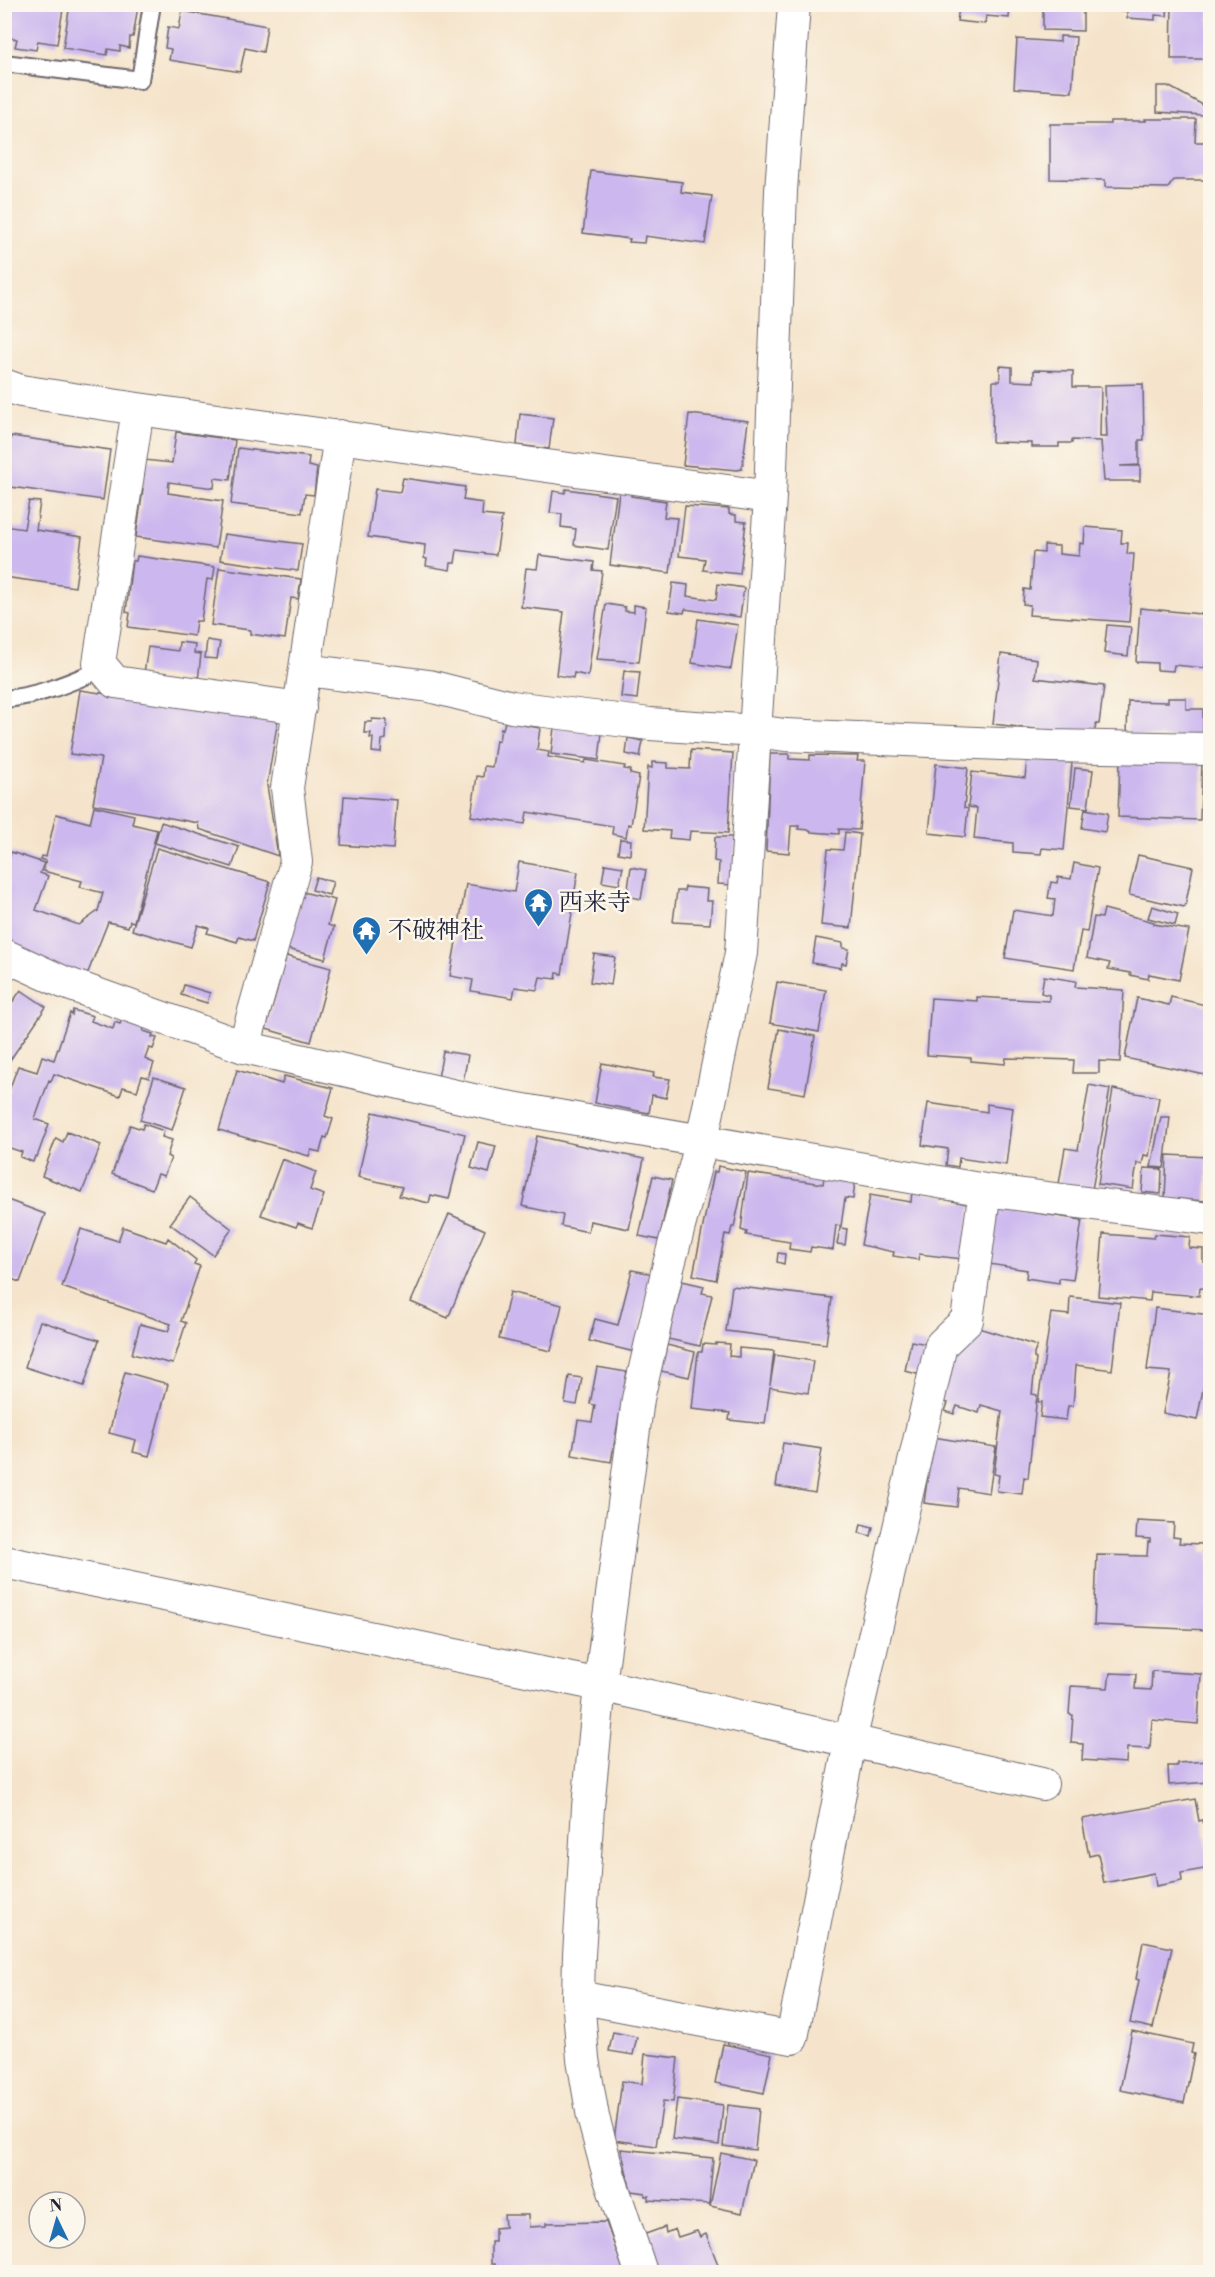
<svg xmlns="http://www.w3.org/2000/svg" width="1215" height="2277" font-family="'Libre Bodoni','Noto Serif JP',serif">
  <rect width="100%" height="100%" fill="#fbf7ec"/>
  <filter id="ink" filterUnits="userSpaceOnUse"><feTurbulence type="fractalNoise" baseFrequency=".0167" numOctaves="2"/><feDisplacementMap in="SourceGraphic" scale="12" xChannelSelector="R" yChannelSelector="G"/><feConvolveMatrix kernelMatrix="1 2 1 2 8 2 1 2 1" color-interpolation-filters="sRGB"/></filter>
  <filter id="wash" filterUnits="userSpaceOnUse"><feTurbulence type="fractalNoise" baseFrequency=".008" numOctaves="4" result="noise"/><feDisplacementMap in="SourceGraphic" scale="24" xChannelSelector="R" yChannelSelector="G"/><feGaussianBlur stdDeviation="1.35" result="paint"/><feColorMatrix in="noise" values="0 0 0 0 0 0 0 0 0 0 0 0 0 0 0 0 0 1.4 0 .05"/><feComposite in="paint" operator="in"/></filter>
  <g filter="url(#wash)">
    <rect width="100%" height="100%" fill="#f5e4cb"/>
    <g id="blocks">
      <path fill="#ccb7ee" d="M4 4H64L57 44 38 41 36 50 15 47 17 39 4 37Z
        M70 4 138 6 133 37H130L129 48 120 46V51L108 49 107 55 63 48Z
        M932 4H1010L1009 18 986 16 985 24 957 21 959 8 932 6Z
        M1172 4H1209V59H1171Z
        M1043 5H1083V31L1043 30Z
        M1088 5H1168L1167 16 1155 15V20L1127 18V11L1088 9Z
        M182 11 267 26 263 52 245 48 240 72 169 60 171 49 165 48 168 27 179 29Z
        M1060 36 1076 37 1072 92 1014 88 1017 39 1060 42Z
        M1157 86H1168L1203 105V115L1157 112Z
        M1145 119H1196L1195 142H1210V180H1174L1168 188 1105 187V180L1050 179V124H1110V121H1146Z
        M591 171 682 182 681 192 712 196 705 244 645 236 644 243 629 242 630 239 583 233Z
        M1000 366 1012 367V381L1034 382V370L1073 371V387H1101L1100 437H1107L1105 385 1143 384 1144 440H1139V465L1120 466H1140V481H1104L1101 441 1072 440V443H1059V447H1032V443L992 442 993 381H1000Z
        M520 414 553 418 549 449 517 445Z
        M689 414 748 421 742 469 737 470 683 465Z
        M176 432 235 440 230 480 215 478 214 488 169 482 168 493 223 501 216 548 136 537 143 489H140L144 460 172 463Z
        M11 436 110 450 103 500 4 486Z
        M238 448 309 457 308 466 317 468 314 495 305 494 302 513 231 504Z
        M403 478 465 487 463 500 483 503 482 515 502 517 496 555 457 550 455 563H451L450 570 426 566 427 559 424 558 425 545 368 537 375 489 400 492Z
        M566 489 616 496 608 550 574 545 576 529 561 527 562 514 550 513 553 491 565 493Z
        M619 492 631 493V496L666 501 664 517 677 518 670 573 610 565Z
        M29 501 40 502 36 530 82 537 75 587 4 577V526L24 529Z
        M685 506 729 509V514L736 515V521L746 522 740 574 703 570 705 559 679 556Z
        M1085 527 1122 530 1121 543H1128L1127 554H1134L1129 622 1029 615 1030 605 1023 604 1024 589 1030 590 1033 552 1044 553V545L1059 546V554L1079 556 1080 543 1084 544Z
        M224 534 302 544 298 571 220 560Z
        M539 555 594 562 593 570 602 571 588 676 574 673 573 678 556 675 564 612 521 607 526 568 537 569Z
        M137 556 215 567 213 580 207 579 201 621H196L194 636 128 627 130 613 126 612 132 561H136Z
        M219 568 301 579 298 599 291 598 285 639 250 634V630L211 625Z
        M673 583 688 585 687 596 716 600 718 584 744 588 740 617 685 609 684 613 669 611Z
        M606 604 625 607V611L634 612V605L646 607 639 662 597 659Z
        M1140 608 1210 615 1205 668 1174 665 1173 671 1157 670V663L1136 662Z
        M698 619 738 625 731 669 692 663Z
        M1107 625 1131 627 1128 656 1104 653Z
        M207 640 220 642 217 659 205 658Z
        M179 642 195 644 194 653 201 654 198 681 144 673 148 647 178 651Z
        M1001 654 1037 659 1035 678 1104 686 1099 724H1096L1094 736 993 724Z
        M624 671 640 672 637 699 621 697Z
        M80 690 278 719 267 785 278 856 199 829 198 823 93 804 101 758 70 754Z
        M1168 698H1186V709H1203V739L1127 736 1128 701 1168 702Z
        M372 719 387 720 386 739 382 740 381 753 372 752 373 738H370L371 733H364L365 722H372Z
        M505 722 540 728 537 750 549 752 548 757 585 763 586 760 625 766 624 769 631 770 630 774 639 776 631 825 628 824 626 837 612 834 613 826 527 812 525 824 471 816 477 776 483 777 484 766 492 767 496 740 499 741 501 728 503 729Z
        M554 727 602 732 599 760 551 754Z
        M628 738 643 741 640 757 626 754Z
        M691 750 733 753 728 833 690 831 689 840 669 838 670 831 644 829 648 767 652 768V762L668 763V768L690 769Z
        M770 754H789V759L810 760V755L858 756 857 761H865L859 830 839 829V834L811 832 810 830 798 829 799 826H791L789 853 766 851Z
        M1027 759 1072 763 1064 850 1042 848 1041 854 1013 852V843L974 839 977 808 968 807 972 772 1025 778Z
        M1120 760 1202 763 1200 820 1118 817Z
        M936 764 968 768 964 808 968 809 965 837 929 833Z
        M1075 768 1093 770 1088 808 1071 806Z
        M344 796 397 800 393 849 341 845Z
        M94 806 134 815 132 824 157 830 134 922 130 921 128 927 108 922 85 980 5 948V873L11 852 44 863 40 873 48 876 36 910 79 925 98 911 103 893 80 887 82 881 43 871 46 861 40 859 41 856 46 857 56 814 90 823Z
        M1085 809 1108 813 1105 832 1082 828Z
        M161 822 239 847 232 867 155 843Z
        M845 832 860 834 851 928 821 925 828 849 843 850Z
        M715 837H736L732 885 718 884 719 862 714 861Z
        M620 839 631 840 630 855 618 853Z
        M157 848 270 882 253 941 239 937 237 942 207 933 209 928 198 925 191 947 132 930Z
        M1138 855 1193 867 1185 907 1129 895Z
        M519 862 578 872 573 902 567 901 566 906 573 907 562 974 557 973 556 979 540 977 537 990 515 987 513 998 471 991 473 980 450 976 466 884 514 892Z
        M1074 863 1098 868 1087 932 1081 931 1074 969 1005 958 1013 910 1053 916 1055 899 1048 898 1051 882 1057 883 1058 877 1071 879Z
        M605 864 623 867 619 885 602 882Z
        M631 867 646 870 641 899 627 896Z
        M316 877 333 882 329 895 312 890Z
        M685 887 707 889 706 901H712L710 924 673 922 677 891H684Z
        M303 892 335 900 328 925 334 927 325 959 287 949Z
        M1152 906 1178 914 1175 925 1148 918Z
        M1104 909 1154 922V924L1189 930 1179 980 1149 974 1148 979 1130 975 1131 973 1108 969 1110 963 1087 958 1094 917 1102 918Z
        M816 938 843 943V948L849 949 846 964 842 963 841 968 812 963Z
        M594 954 615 957 611 985 590 982Z
        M286 956 331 968 311 1042 266 1029Z
        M1044 976 1076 981 1075 987 1124 990 1120 1062 1099 1061V1073H1073L1074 1060 1006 1058 1005 1064 971 1061V1058L927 1055 931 998 977 1001V997L1049 1001V995L1041 993Z
        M777 982 826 990 819 1032 770 1023Z
        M184 985 210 993 207 1003 181 995Z
        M21 990 46 1007 4 1069V1014Z
        M1171 997 1210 1006V1076L1125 1058 1137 998 1169 1005Z
        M73 1010 93 1016 91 1021 113 1029 115 1022 120 1024 122 1019 144 1027 143 1031 153 1034 152 1037 157 1038 153 1049 149 1048 145 1059 154 1063 149 1078 142 1076 137 1091 123 1087 120 1096 54 1074 51 1081 49 1080 35 1119 49 1124 37 1157 35 1156 33 1162 20 1157 22 1152 4 1146V1104L18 1066 37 1072 42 1056 54 1060 70 1013 72 1015Z
        M779 1029 815 1036 805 1094 768 1088Z
        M443 1051 468 1055 463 1082 438 1078Z
        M602 1063 654 1073 653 1077 670 1079 666 1098 652 1095 649 1113 595 1103Z
        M237 1070 282 1084 284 1076 333 1088 325 1116 333 1119 327 1138 324 1137 320 1152 311 1150 309 1156 219 1130Z
        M154 1077 186 1087 172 1130 140 1120Z
        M1089 1085 1110 1089 1092 1190 1059 1184 1065 1148 1078 1150Z
        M1113 1089 1159 1097 1149 1156 1144 1155 1142 1164 1137 1163 1133 1189 1098 1184Z
        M928 1103 987 1112V1104L1013 1108 1006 1165 959 1158 958 1167 946 1165 948 1149 922 1145Z
        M373 1112 465 1134 449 1199 431 1195 429 1203 399 1196 402 1187 358 1177Z
        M1161 1117H1170L1164 1168 1151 1167Z
        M144 1124 164 1131 162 1137 172 1140 167 1156 171 1158 164 1176 158 1174 152 1189 112 1174 130 1125 142 1129Z
        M67 1132 101 1145 82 1192 42 1176 56 1138 63 1142Z
        M537 1136 644 1159 629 1229 590 1221 588 1232 561 1226 563 1215 522 1206Z
        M478 1142 496 1146 489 1173 471 1168Z
        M1167 1155 1208 1157 1206 1201 1165 1198Z
        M282 1159 316 1172 310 1190 324 1195 312 1228 298 1223 296 1227 261 1215Z
        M718 1166 746 1172 734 1227H732L730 1235 725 1234 716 1280 693 1275 714 1172H717Z
        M1144 1168 1162 1169 1161 1194 1142 1192Z
        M748 1173 823 1184 824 1177 855 1181 853 1199 845 1198 841 1226 836 1225 833 1250 811 1247 810 1252 789 1249 790 1242 746 1235 747 1232 741 1230Z
        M653 1176 672 1180 659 1240 639 1236Z
        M912 1190 947 1196V1200L972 1205 962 1259 919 1254 918 1260 893 1256 894 1252 861 1245 870 1195 911 1202Z
        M190 1197 232 1229 213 1255 170 1224Z
        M5 1199 45 1214 20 1282 5 1277Z
        M998 1207 1082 1220 1073 1280 1059 1278V1283L1026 1278 1027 1270 989 1264Z
        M449 1214 485 1230 448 1318 411 1302Z
        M123 1227 166 1242 168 1238 196 1260 194 1264 200 1266 181 1321 186 1323 173 1364 132 1354 140 1324 168 1331 171 1324 62 1287 81 1229 118 1241Z
        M840 1228 847 1229 845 1245 837 1244Z
        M1103 1234 1154 1238 1155 1234 1190 1237 1189 1248 1203 1249V1262H1210V1289L1200 1288 1199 1296 1151 1292 1150 1301 1098 1296Z
        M778 1253 785 1254 784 1264 777 1262Z
        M632 1270 653 1274 635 1352 589 1341 595 1319 618 1325Z
        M682 1281 704 1286 702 1293 712 1295 700 1346 668 1339Z
        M732 1286 832 1298 826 1344 726 1331Z
        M510 1292 562 1305 551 1351 499 1339Z
        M1070 1297 1120 1303 1112 1370 1076 1365 1073 1406H1068L1066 1420 1040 1417 1042 1402H1038L1051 1313 1069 1315Z
        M1155 1308 1210 1315V1354L1197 1420 1163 1413 1171 1372 1147 1370Z
        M40 1321 99 1340 84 1386 25 1367Z
        M972 1326 1037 1346 1034 1354V1358L1036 1359 1032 1394 1037 1395 1028 1478 1024 1477 1022 1494 997 1491 999 1475 994 1474 1002 1411 981 1405 979 1413 957 1406 954 1414 945 1411 948 1403 938 1401 955 1332Z
        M911 1341 927 1344 921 1375 905 1371Z
        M716 1343 730 1344 729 1356 739 1357V1348L774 1351 770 1385 775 1355 813 1361 808 1393 770 1387 765 1424 729 1420 730 1413 692 1409 698 1352H702L703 1344 716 1345Z
        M667 1345 695 1352 689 1377 661 1371Z
        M597 1367 627 1372 611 1462 572 1455 578 1420 592 1422 595 1405 590 1404Z
        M125 1372 168 1384 149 1456 133 1452 136 1440 109 1433Z
        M569 1376 582 1378 577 1405 565 1403Z
        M933 1437 996 1447 989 1493 959 1488 957 1507 924 1503Z
        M783 1443 822 1449 815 1493 776 1486Z
        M1137 1521 1174 1523 1173 1537 1180 1538 1179 1543 1203 1544V1552H1210L1209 1630 1094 1625 1097 1555 1147 1556 1148 1542H1150V1539L1136 1538Z
        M861 1524 873 1527 871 1536 859 1533Z
        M1152 1671 1201 1674 1198 1724 1152 1720 1150 1749 1127 1748 1126 1763 1082 1760 1083 1744 1071 1743 1073 1715 1069 1714 1071 1686 1108 1688 1110 1673 1136 1674 1135 1689 1151 1690Z
        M1210 1761V1782L1169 1785 1168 1766H1177V1763Z
        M1195 1799 1199 1821 1203 1820 1210 1868 1181 1873 1182 1881 1156 1886 1154 1873 1104 1883 1098 1854 1089 1856 1082 1819Z
        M1143 1942 1172 1948 1153 2028 1130 2023 1139 1980 1136 1979Z
        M1132 2031 1193 2044 1191 2053 1194 2054 1184 2103 1120 2090Z
        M613 2032 637 2037 633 2055 609 2051Z
        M723 2044 772 2054 764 2093 715 2083Z
        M645 2054 678 2058 673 2102 663 2101 656 2146 614 2140 622 2081 642 2084Z
        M677 2099 723 2105 719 2145 672 2139Z
        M728 2105 759 2109 755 2150 723 2146Z
        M621 2149 713 2158 709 2204 648 2200 649 2196H645V2193L631 2191Z
        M721 2153 754 2160 742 2213 710 2206Z
        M504 2215H528L529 2227 546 2226V2223L606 2222 624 2272H495V2264H491V2242H495V2228L505 2227Z
        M665 2227 666 2233 675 2229 678 2237 697 2231 700 2237 706 2234 721 2272H657L643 2235Z"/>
    </g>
  </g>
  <g filter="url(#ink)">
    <use href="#blocks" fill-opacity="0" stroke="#6c666d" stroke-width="1.5"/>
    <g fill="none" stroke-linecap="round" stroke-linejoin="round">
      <defs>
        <path id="service" d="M4 63 140 80 152 4
          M4 699C40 696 71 682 104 668"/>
        <path id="minor" d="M4 385 21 391 138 409 770 497
          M138 409 99 663 115 682 300 708
          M306 670 429 686 512 707 650 724 756 731 785 735 1051 746 1210 749
          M4 955 63 982 244 1047 495 1105 985 1190 1210 1219
          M244 1047 296 862 287 788 340 436
          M4 1562 600 1685 1042 1784
          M578 1997 792 2038 850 1742 941 1345 967 1320 985 1190
          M641 2272 609 2176 593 2117 583 2059 578 1997 579 1955 588 1807 600 1685 638 1399 668 1268 702 1140 741 953 770 497 781 191 794 4"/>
      </defs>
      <use href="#service" stroke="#6c666d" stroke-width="20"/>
      <use href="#minor" stroke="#6c666d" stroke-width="34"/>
      <use href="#service" stroke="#fff" stroke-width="16"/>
      <use href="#minor" stroke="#fff" stroke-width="32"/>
    </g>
  </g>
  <defs>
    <symbol id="temple-pin" viewBox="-11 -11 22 30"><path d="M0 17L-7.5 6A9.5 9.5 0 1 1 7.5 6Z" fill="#1f6fb2" stroke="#fbf7ec"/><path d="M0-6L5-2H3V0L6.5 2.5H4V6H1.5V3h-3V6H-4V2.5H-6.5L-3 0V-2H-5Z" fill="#fff"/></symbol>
  </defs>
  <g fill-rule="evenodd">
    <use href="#temple-pin" x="522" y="886" width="33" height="45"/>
    <use href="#temple-pin" x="350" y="914" width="33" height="45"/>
  </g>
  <g text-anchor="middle" stroke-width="5" stroke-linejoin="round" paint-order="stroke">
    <g font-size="24" fill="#22223b" stroke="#fbf7ec" text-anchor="start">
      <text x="559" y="910">西来寺</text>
      <text x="388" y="938">不破神社</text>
    </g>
  </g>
  <rect width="1215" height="2277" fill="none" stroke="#fbf7ec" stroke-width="24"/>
  <g transform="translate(57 2220) rotate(355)"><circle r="28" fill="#fbf7ec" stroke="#a4a2a5" stroke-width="1.5"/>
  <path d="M0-4.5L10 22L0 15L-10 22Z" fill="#1f6fb2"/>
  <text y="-9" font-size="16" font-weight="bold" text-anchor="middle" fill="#22223b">N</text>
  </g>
</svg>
